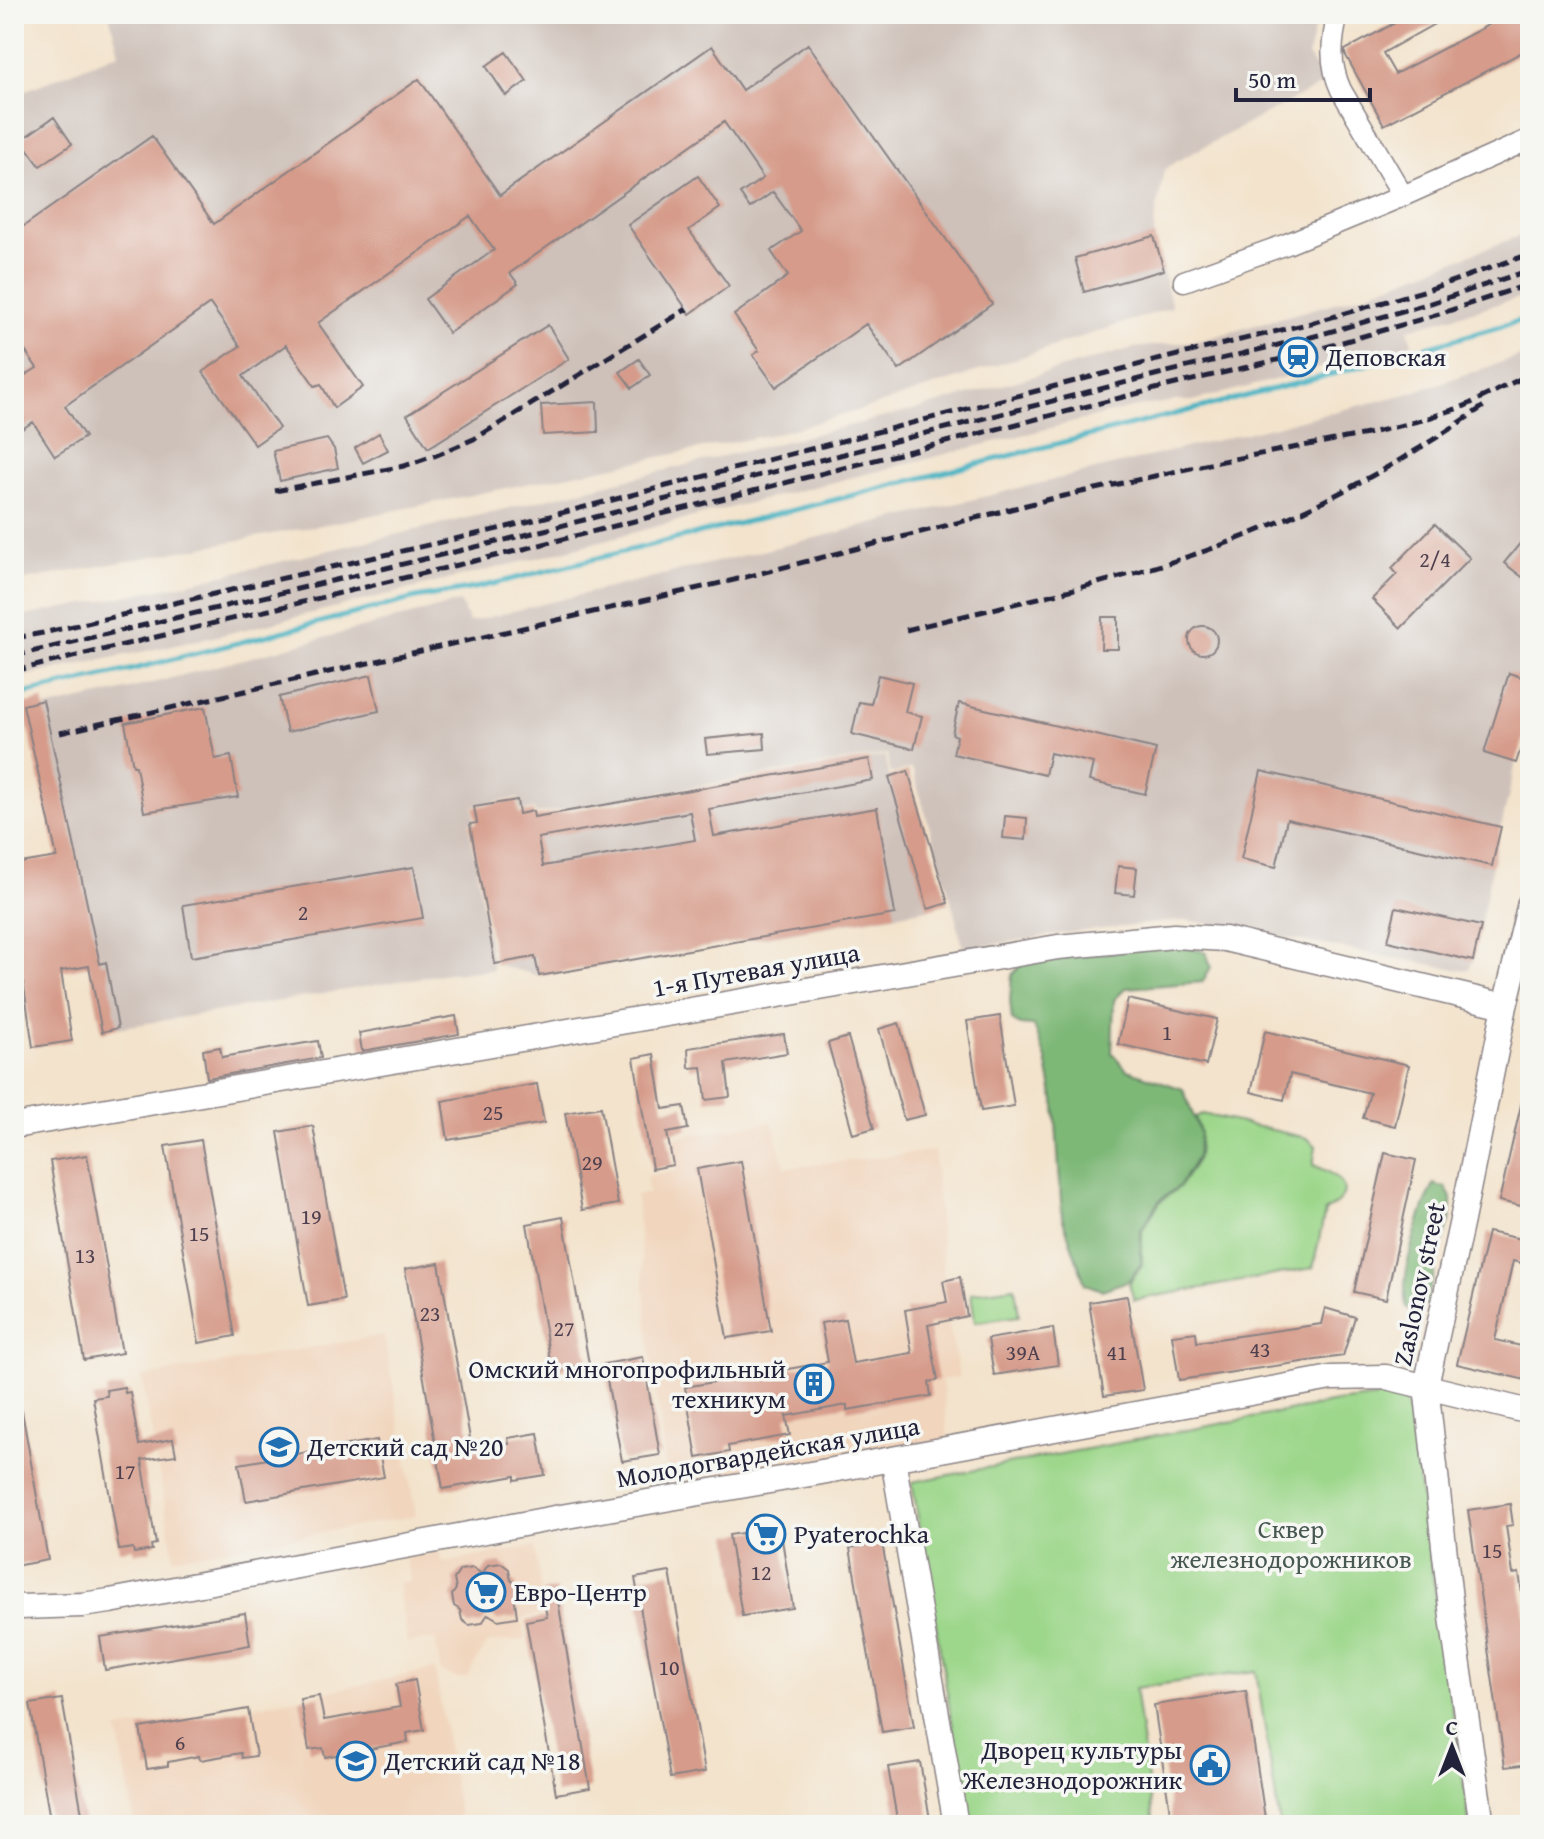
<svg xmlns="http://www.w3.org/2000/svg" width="1544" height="1839" font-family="'Gentium Book Plus',serif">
  <rect width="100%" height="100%" fill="#f6f6f2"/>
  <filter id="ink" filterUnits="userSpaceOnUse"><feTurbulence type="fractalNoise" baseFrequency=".0125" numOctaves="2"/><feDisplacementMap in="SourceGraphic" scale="16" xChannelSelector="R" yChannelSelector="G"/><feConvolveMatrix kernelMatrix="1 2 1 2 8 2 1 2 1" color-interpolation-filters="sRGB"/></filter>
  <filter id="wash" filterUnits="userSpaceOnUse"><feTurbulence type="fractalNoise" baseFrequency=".006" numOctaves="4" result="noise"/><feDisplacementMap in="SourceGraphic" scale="32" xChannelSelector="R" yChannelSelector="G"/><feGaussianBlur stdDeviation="1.8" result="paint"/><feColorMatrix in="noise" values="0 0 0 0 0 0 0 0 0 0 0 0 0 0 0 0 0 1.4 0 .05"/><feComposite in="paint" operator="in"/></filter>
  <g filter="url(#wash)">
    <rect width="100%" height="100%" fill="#f3e3cc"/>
    <path fill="#f1d5bd" d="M772 1122 785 1168 934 1151 947 1318 960 1377 942 1380 948 1439 813 1463 690 1481 686 1469 667 1472 649 1343 636 1196 648 1193 647 1176 676 1171 672 1138Z
      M384 1335 416 1516 174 1558 142 1377Z
      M535 1546 544 1614 522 1618 525 1640 487 1643 467 1677 458 1679 441 1672 435 1639 407 1643 398 1583 410 1581 406 1559 439 1552 442 1563Z
      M435 1669 459 1816 406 1825H135L118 1730 253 1707Z"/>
    <path fill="#cec1ba" d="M109 14H1318L1308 55 1325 83 1179 160 1164 170 1154 224V236L1172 307 861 410 778 433 348 520 14 582V95L119 53Z
      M1530 232V295L1408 329 1412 344 1193 401H1174L1131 408 681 520 525 561 209 638 14 678V618L176 586 501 510 914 410 1134 348 1202 340 1359 296Z
      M1530 353V720L1516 763 1492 866 1473 961 1469 969 1461 970 1187 920 1074 932 963 949 951 900 912 768 891 774 887 754 536 814 534 809 520 812 518 798 473 806 475 821 469 823 493 970 447 973 118 1028 106 963 100 964 45 708 126 690 460 602 469 622 1407 394Z
      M885 756 889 777 908 771 948 903 928 909 539 976 495 964 470 824 477 823 474 807 517 800 519 814 533 811 535 817Z"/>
    <path fill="#9dd78b" stroke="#607c63" stroke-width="2" d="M1202 1114 1307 1138 1316 1146 1313 1165C1340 1175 1360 1192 1325 1211L1313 1268 1134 1300 1129 1283 1142 1265V1230L1160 1202 1180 1186 1198 1158 1200 1132 1195 1117Z
      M1015 1287 1019 1316 975 1322 971 1293Z
      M1404 1394 1415 1455 1470 1825H1280L1256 1671 1135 1688 1154 1825H969L912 1482 1336 1402Z"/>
    <path fill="#7eb877" stroke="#506d59" stroke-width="2" d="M1174 944 1206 952 1211 967 1203 982 1126 988 1114 1000 1112 1053 1127 1070 1183 1089 1200 1133 1197 1157 1180 1185 1159 1201 1141 1230V1264L1128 1281 1102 1290 1085 1284 1062 1217 1055 1106 1046 1059 1034 1026 1020 1025 1012 1020 1010 1000 1012 975 1023 963Z
      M1434 1184 1446 1188 1451 1198V1218L1439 1252 1426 1305 1416 1313 1406 1307C1400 1273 1419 1215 1434 1184Z"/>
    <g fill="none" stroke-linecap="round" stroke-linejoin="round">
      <path stroke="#45b2c2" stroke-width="5" d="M14 696 126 671 416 598 480 587 826 502 1318 378 1530 318"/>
    </g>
    <g id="blocks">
      <path fill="#d69b8a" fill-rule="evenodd" d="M1411 14H1452L1383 53 1395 74 1509 14H1530V48L1384 125 1345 54V50Z
        M808 44 992 304 899 370 866 324 776 387 753 355 759 351 734 315 788 276 771 251 801 231 773 192 750 208 740 194 763 178 724 122 510 273 518 284 449 333 425 299 494 250 470 216 318 323 363 387 334 408 321 384 315 386 286 345 243 376 279 428 255 445 203 372 240 346 210 304 65 406 85 437 55 456 33 422 14 434V382L37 368 14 335V233L152 136 214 224 419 79 500 195 712 46 742 90Z
        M506 52 527 81 506 96 486 66Z
        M54 117 72 144 40 166 21 140Z
        M698 176 720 208 689 230 729 286 690 314 628 225Z
        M1154 236 1164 270 1084 292 1075 258Z
        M548 325 569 359 428 448 407 415Z
        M639 359 650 375 632 388 620 372Z
        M597 402 598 432 543 435 541 405Z
        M379 433 388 450 363 463 355 448Z
        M327 439 334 449 338 468 280 481 273 451Z
        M1435 524 1470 558 1401 628 1372 599 1397 574 1392 568Z
        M1530 531V583L1504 563Z
        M1102 617H1118V649H1101Z
        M1189 640a14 14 0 1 1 28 0a14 14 0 1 1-28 0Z
        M1509 673 1530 680V720L1516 763 1484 753Z
        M371 675 379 711 287 732 279 697Z
        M878 675 912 683 905 712 922 716 914 749 852 734 859 702 871 704Z
        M43 700 100 964 106 962 118 1028 102 1032 89 966 61 971 72 1041 33 1047 14 920V864L57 857 23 705Z
        M959 703 1156 749 1145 794 1089 781 1093 763 1050 753 1045 775 953 754 957 736 952 734Z
        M205 707 215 759 231 756 238 797 144 812 136 766H133L125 723Z
        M764 733 765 749 707 754 705 739Z
        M869 759 873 780 709 809 714 836 877 808 895 914 539 976 535 957 495 964 470 824 477 823 474 807 517 800 519 814 533 811 534 817ZM690 812 695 840 543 866 538 838Z
        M908 771 948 903 928 909 889 777Z
        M1261 771 1501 827 1492 866 1287 819 1276 867 1241 859Z
        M1005 816 1027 818 1026 840 1003 838Z
        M1118 866 1137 868 1134 895 1115 893Z
        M414 867 423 918 191 957 183 905Z
        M1396 907 1481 926 1473 961 1388 941Z
        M1128 999 1217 1019 1206 1065 1118 1044Z
        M456 1016 459 1034 362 1051 359 1033Z
        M1000 1016 1014 1106 981 1111 967 1021Z
        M899 1023 925 1115 904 1120 879 1029Z
        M1265 1031 1409 1065 1395 1126 1363 1118 1370 1093 1290 1074 1284 1100 1251 1092Z
        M784 1034 787 1053 726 1063 730 1097 706 1100 702 1067 689 1068 688 1048Z
        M848 1037 874 1128 853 1134 828 1043Z
        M318 1041 321 1058 207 1078 203 1050 220 1047 222 1057Z
        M654 1054 663 1109 684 1106 688 1129 667 1133 673 1165 652 1169 634 1058Z
        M537 1084 544 1123 448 1140 442 1101Z
        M1524 1092 1530 1093V1208L1499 1201Z
        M601 1107 618 1204 582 1210 565 1113Z
        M313 1126 344 1300 308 1306 278 1132Z
        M201 1140 235 1336 199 1343 165 1146Z
        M1385 1153 1416 1160 1386 1299 1354 1292Z
        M87 1155 122 1353 84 1360 50 1161Z
        M741 1161 771 1331 727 1338 697 1169Z
        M563 1217 589 1364 552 1371 527 1224Z
        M1488 1232 1526 1240 1521 1263 1513 1261 1495 1340 1530 1348V1381L1457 1364Z
        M439 1263 472 1450 509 1444 508 1438 538 1433 545 1475 515 1480V1476L443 1489 405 1269Z
        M960 1277 967 1316 928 1325 938 1380 929 1382 931 1396 847 1410V1405L786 1416 790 1435 728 1446 729 1452 697 1458 685 1387 828 1362 821 1323 845 1319 853 1363 912 1353 905 1310 947 1302 943 1281Z
        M1127 1296 1143 1390 1104 1396 1089 1302Z
        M1325 1308 1355 1317 1343 1356 1179 1380 1172 1335 1196 1332 1197 1342 1321 1324Z
        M1053 1328 1058 1365 994 1375 988 1339Z
        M643 1357 660 1455 622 1461 604 1364Z
        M124 1387 125 1393 130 1392 139 1445 173 1439 176 1455 142 1460 156 1544 151 1545 152 1550 134 1553 133 1548 119 1550 93 1398 107 1396 106 1390Z
        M14 1411H22L48 1560 14 1566Z
        M377 1440 384 1477 246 1501 239 1464Z
        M1510 1504 1513 1525 1506 1526 1513 1574 1519 1573 1530 1646H1524L1530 1692V1764L1505 1767 1468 1510Z
        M780 1527 793 1608 742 1616 729 1535Z
        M882 1542 914 1727 882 1732 850 1548Z
        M501 1563 509 1569 511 1580 516 1584 518 1595 515 1601 517 1617 498 1620 488 1614 482 1623 469 1625 462 1620 460 1610 454 1606 452 1595 456 1589 454 1579 460 1570 473 1568 482 1574 488 1565Z
        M670 1572 705 1772 670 1778 635 1578Z
        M556 1589 590 1788 556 1794 526 1621 547 1617 542 1592Z
        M245 1613 250 1645 105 1670 100 1637Z
        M415 1680 424 1730 407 1733 408 1742 325 1757 323 1748 309 1750 300 1699 319 1696 324 1720 400 1707 396 1684Z
        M1246 1691 1266 1825H1172L1154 1705Z
        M62 1699 84 1825H51L30 1704Z
        M248 1709 256 1756 242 1758 241 1753 200 1760 199 1756 168 1762V1766L147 1769 140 1728Z
        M920 1762 931 1825H898L888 1767Z"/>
    </g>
  </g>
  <g filter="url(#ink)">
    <use href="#blocks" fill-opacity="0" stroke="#8a8284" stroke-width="2"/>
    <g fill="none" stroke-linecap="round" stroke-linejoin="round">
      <defs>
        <path id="minor" d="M1338 14C1331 42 1329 64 1341 90L1403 196
          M1184 281 1287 244 1403 196 1530 139"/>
        <path id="tertiary" d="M14 1126 1058 947 1174 936 1225 939 1505 1006
          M893 1459 956 1825
          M14 1605 20 1607 82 1605 110 1601 555 1518 816 1473 1331 1378 1386 1377 1530 1412
          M1482 1825 1452 1617 1426 1386 1462 1220 1505 1006 1530 903"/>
      </defs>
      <use href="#minor" stroke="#8a8284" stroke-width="23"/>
      <use href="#tertiary" stroke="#8a8284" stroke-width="27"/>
      <use href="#minor" stroke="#fff" stroke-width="20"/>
      <use href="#tertiary" stroke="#fff" stroke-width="24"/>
      <path stroke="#22223b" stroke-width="5" stroke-dasharray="12 6" stroke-linecap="butt" d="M275 491 404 466 437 455 476 438 687 309
        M906 630C1006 605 1108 584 1205 551 1304 516 1398 466 1484 406
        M14 638 43 633 507 527 1157 360 1311 323 1430 289 1530 254
        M14 656 509 539 1159 374 1315 336 1434 302 1530 270
        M14 671 512 552 1163 387 1298 355 1439 314 1530 284
        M60 733 734 580 1050 499 1223 461 1367 434 1422 420 1465 406 1530 374"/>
    </g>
  </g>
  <defs>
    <symbol id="station-ring" viewBox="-11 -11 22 22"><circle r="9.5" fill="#f6f6f2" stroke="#1f6fb2" stroke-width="1.5"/><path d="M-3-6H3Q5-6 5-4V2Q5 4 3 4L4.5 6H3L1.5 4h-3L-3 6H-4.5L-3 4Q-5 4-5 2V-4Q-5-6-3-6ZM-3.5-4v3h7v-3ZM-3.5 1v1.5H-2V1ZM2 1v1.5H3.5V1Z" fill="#1f6fb2"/></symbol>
    <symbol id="building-ring" viewBox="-11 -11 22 22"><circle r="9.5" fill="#f6f6f2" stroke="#1f6fb2" stroke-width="1.5"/><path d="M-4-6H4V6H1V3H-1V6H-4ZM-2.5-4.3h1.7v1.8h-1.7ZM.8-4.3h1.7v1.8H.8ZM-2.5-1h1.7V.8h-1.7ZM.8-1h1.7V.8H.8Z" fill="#1f6fb2"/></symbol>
    <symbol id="school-ring" viewBox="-11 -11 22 22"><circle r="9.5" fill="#f6f6f2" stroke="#1f6fb2" stroke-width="1.5"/><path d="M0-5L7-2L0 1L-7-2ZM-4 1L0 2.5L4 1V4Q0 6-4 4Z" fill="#1f6fb2"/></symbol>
    <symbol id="supermarket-ring" viewBox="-11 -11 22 22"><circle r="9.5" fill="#f6f6f2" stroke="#1f6fb2" stroke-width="1.5"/><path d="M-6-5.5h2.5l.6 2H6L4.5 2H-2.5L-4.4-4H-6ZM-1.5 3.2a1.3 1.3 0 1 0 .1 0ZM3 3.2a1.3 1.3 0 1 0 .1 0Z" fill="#1f6fb2"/></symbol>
    <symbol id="civic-ring" viewBox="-11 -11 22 22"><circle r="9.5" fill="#f6f6f2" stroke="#1f6fb2" stroke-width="1.5"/><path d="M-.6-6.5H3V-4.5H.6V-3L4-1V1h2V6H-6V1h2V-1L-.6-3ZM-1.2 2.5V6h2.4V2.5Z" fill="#1f6fb2"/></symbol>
  </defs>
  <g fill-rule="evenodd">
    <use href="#station-ring" x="1276" y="335" width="44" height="44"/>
    <use href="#building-ring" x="792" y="1362" width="44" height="44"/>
    <use href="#school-ring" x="257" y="1425" width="44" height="44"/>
    <use href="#supermarket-ring" x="744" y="1512" width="44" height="44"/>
    <use href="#supermarket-ring" x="464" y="1570" width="44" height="44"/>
    <use href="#school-ring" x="334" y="1739" width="44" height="44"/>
    <use href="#civic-ring" x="1188" y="1743" width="44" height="44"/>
  </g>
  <g text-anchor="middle" stroke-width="7" stroke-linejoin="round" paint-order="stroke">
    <g font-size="22" fill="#4f404f">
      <text x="1435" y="567">2/4</text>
      <text x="303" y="920">2</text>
      <text x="1167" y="1040">1</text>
      <text x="493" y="1120">25</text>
      <text x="592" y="1170">29</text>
      <text x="311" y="1224">19</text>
      <text x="199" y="1241">15</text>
      <text x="85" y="1263">13</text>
      <text x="430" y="1321">23</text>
      <text x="564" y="1336">27</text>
      <text x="1260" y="1357">43</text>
      <text x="1023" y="1360">39А</text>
      <text x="1117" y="1360">41</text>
      <text x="125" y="1479">17</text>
      <text x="1492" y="1558">15</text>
      <text x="761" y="1580">12</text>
      <text x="669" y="1675">10</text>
      <text x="180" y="1750">6</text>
    </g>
    <g font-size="26" fill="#22223b" stroke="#f6f6f2" text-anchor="start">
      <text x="1326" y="366">Деповская</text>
      <text x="786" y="1378" text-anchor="end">Омский многопрофильный<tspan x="786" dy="30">техникум</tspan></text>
      <text x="307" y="1456">Детский сад №20</text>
      <text x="794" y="1543">Pyaterochka</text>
      <text x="514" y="1601">Евро-Центр</text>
      <text x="1182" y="1759" text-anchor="end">Дворец культуры<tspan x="1182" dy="30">Железнодорожник</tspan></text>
      <text x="384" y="1770">Детский сад №18</text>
    </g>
    <g font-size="26" fill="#22223b" stroke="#f6f6f2">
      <text transform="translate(756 970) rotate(-10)" y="9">1-я Путевая улица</text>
      <text transform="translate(1419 1284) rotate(-78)" y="9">Zaslonov street</text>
      <text transform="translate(768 1452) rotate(-10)" y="9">Молодогвардейская улица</text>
    </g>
    <g font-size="26" fill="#475853" stroke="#f6f6f2">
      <text x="1291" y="1538">Сквер<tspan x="1291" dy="30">железнодорожников</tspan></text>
    </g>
  </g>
  <rect width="1544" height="1839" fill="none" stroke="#f6f6f2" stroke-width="48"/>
  <g transform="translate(1452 1747)" stroke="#f6f6f2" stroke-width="6" paint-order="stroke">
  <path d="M0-6L14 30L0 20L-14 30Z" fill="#22223b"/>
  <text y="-12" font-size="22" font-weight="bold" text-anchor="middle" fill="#22223b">С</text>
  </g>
  <path d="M1236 88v12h134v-12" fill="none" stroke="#22223b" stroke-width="4"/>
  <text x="1248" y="88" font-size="24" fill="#22223b" stroke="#f6f6f2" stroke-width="6" paint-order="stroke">50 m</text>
</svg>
